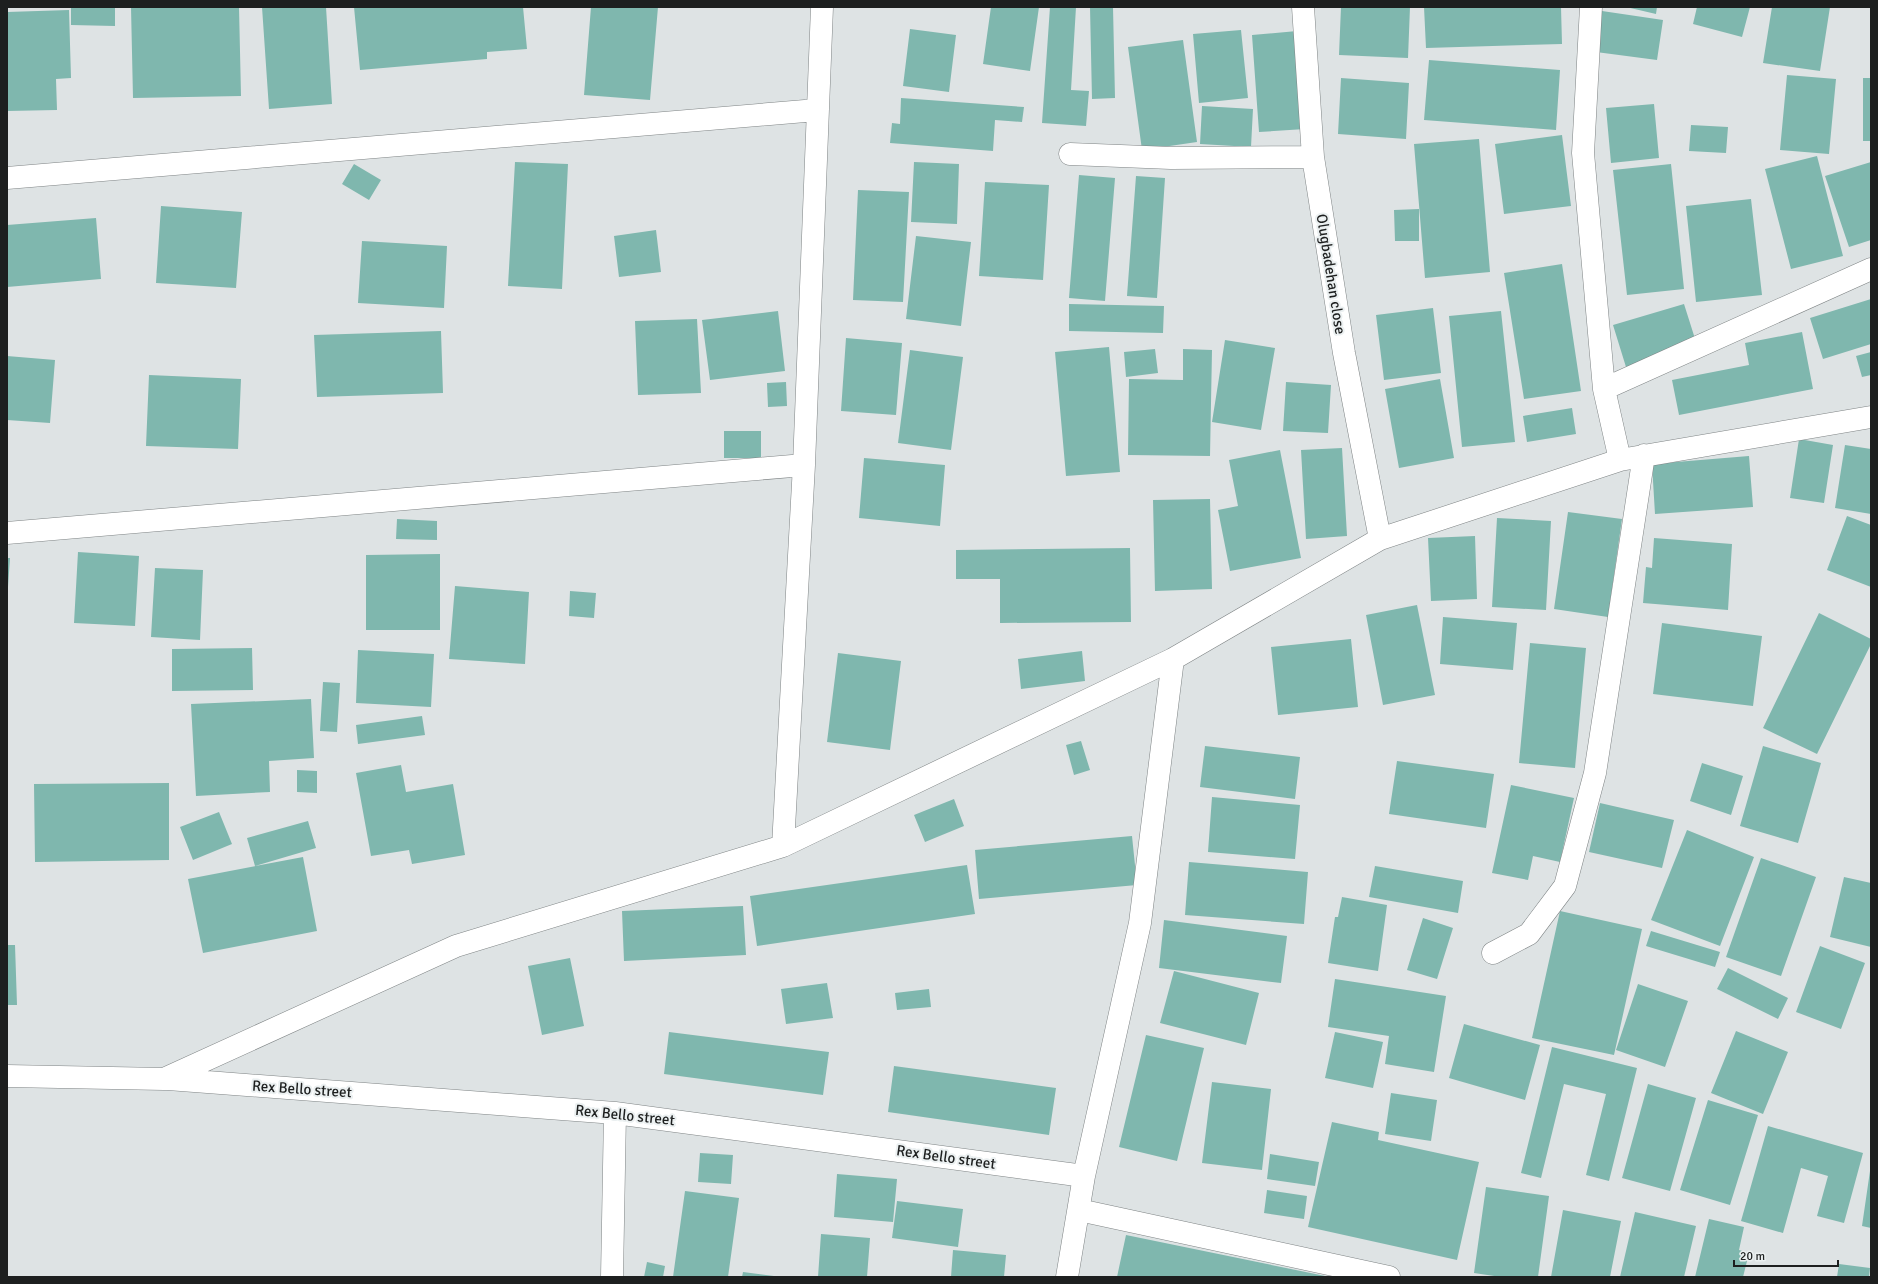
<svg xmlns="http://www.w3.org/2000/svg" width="1878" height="1284" font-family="Signika,sans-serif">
  <rect width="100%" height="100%" fill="#dee3e4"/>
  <path fill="#7fb7ae" d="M71 7H115V26L71 25Z
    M131 7H239L241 96 133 98Z
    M262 7H326L332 104 269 109Z
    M354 7H523L527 49 487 52V59L360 70Z
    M591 7H658L650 100 584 95Z
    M991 7H1039L1030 71 983 64Z
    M1050 7H1076L1071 90 1089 91 1086 126 1042 123Z
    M1090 7H1113L1115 98 1092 99Z
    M1341 7H1410L1408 58 1339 55Z
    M1424 7H1561L1562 44 1426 48Z
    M1626 7H1657L1656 14Z
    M1697 7H1750L1742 37 1693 24Z
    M1772 7H1830L1820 71 1763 63Z
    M69 10 71 78 56 79 57 110 7 111V12Z
    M1602 11 1663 20 1657 60 1596 52Z
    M910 29 956 35 949 92 903 86Z
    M1241 30 1248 98 1199 103 1193 34Z
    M1297 31 1305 129 1259 132 1252 35Z
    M1183 40 1197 142 1142 150 1128 47Z
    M1429 60 1560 70 1556 130 1424 120Z
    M1787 75 1836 79 1829 154 1780 150Z
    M1341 78 1409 83 1406 139 1338 134Z
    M1863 78H1871V141H1863Z
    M901 98 1024 107 1022 122 995 120 993 151 890 143 892 123 900 124Z
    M1654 104 1659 158 1611 163 1606 108Z
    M1202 106 1253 109 1251 147 1200 144Z
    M1691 125 1728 127 1726 153 1689 151Z
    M1562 135 1571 206 1504 214 1495 144Z
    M1479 139 1490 272 1425 278 1414 144Z
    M1817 156 1843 256 1791 269 1765 169Z
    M515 162 568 164 562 289 508 286Z
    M914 162 959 164 957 224 911 222Z
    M1871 162V240L1849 247 1825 176Z
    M354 164 381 180 369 200 342 184Z
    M1671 164 1684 289 1627 295 1613 170Z
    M1079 175 1115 178 1105 301 1069 298Z
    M1136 176 1165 178 1157 298 1127 296Z
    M985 182 1049 185 1043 280 979 276Z
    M858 190 909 192 903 302 853 300Z
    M1751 199 1762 295 1696 302 1686 206Z
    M161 206 242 212 236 288 156 283Z
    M1419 209V241H1395L1394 210Z
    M96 218 101 279 7 287V225Z
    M656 230 661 272 619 277 614 236Z
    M916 236 971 242 961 326 906 319Z
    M362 241 447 246 444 308 358 303Z
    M1562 264 1581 391 1524 399 1504 273Z
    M1871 299V344L1823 359 1810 318Z
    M1069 304 1164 306 1163 333 1069 331Z
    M1684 304 1697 345 1626 367 1613 325Z
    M1433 308 1441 373 1384 380 1376 315Z
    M778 311 785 371 710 380 702 320Z
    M1501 311 1515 442 1462 447 1449 316Z
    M697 319 701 393 638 395 635 321Z
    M441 331 443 393 317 397 314 335Z
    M1802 332 1813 389 1679 415 1672 380 1749 365 1745 343Z
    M846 338 902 343 896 415 841 411Z
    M1225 340 1275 348 1261 430 1212 422Z
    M1109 347 1120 472 1066 476 1055 352Z
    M1155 349 1158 373 1126 377 1124 352Z
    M1183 349 1212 350 1210 456 1128 455 1129 379 1183 380Z
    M910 350 963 357 951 450 898 443Z
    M1871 352V375L1862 377 1856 356Z
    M7 356 55 360 50 423 7 420Z
    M149 375 241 379 238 449 146 446Z
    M1440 379 1454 458 1399 468 1385 389Z
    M786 382 787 406 768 407 767 383Z
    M1286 382 1331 385 1328 433 1283 431Z
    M1572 408 1576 434 1527 442 1523 416Z
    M724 431H761V458H724Z
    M1799 439 1833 445 1824 503 1790 498Z
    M1845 445 1871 449V514L1835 508Z
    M1342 448 1347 536 1306 539 1301 450Z
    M1280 450 1301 558 1230 571 1218 510 1238 506 1229 460Z
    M1749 456 1753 507 1655 514 1652 464Z
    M864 458 945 465 940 526 859 518Z
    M1210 499 1212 589 1155 591 1153 500Z
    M1568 512 1622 519 1608 617 1554 609Z
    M1847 516 1871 525V587L1827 570Z
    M1497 518 1551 521 1546 610 1492 607Z
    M397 519 437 521V540L396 539Z
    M1475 536 1477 599 1431 601 1428 538Z
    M1654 538 1732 544 1728 610 1643 603 1646 567 1652 568Z
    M1130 548 1131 622 1000 623V579H956V550Z
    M78 552 139 556 135 626 74 623Z
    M440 554V630H366V555Z
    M7 558H10L8 587H7Z
    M155 568 203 570 200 640 151 637Z
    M455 586 529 592 525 664 449 659Z
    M570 591 596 593 594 618 569 616Z
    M1417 605 1435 695 1383 705 1366 615Z
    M1819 613 1871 639V644L1817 754 1763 728Z
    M1443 617 1517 623 1513 670 1440 664Z
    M1662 623 1762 636 1753 706 1653 694Z
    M1351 639 1358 707 1278 715 1271 647Z
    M1530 643 1586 648 1575 768 1519 763Z
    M252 648 253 690 172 691V649Z
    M358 650 434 654 431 707 356 703Z
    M1082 651 1085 681 1021 689 1018 659Z
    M838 653 901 661 890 750 827 742Z
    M323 682 340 683 337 732 320 731Z
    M311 699 314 758 269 761 270 792 196 796 191 704Z
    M422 716 425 735 358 744 356 725Z
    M1081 741 1090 770 1074 775 1066 745Z
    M1205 746 1300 757 1295 799 1200 787Z
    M1763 746 1821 763 1798 843 1740 826Z
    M1397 761 1494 774 1486 828 1389 814Z
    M1702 763 1743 776 1731 815 1690 801Z
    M401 765 406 792 453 784 465 855 412 864 409 850 371 856 356 773Z
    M297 770 317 771V793L297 792Z
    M169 783V860L35 862 34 784Z
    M1511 785 1574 798 1560 862 1533 856 1528 880 1492 873Z
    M1212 797 1300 805 1295 859 1208 852Z
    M954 799 964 826 925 842 914 815Z
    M1600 803 1674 820 1662 868 1589 852Z
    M219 812 232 844 193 860 180 827Z
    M308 821 316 848 255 866 247 838Z
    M1687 830 1754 857 1720 946 1651 920Z
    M1132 836 1137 885 979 899 975 850Z
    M303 857 317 931 203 953 188 879Z
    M1761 858 1816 877 1781 976 1726 957Z
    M1189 862 1308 872 1304 924 1185 915Z
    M967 865 975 914 757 946 750 896Z
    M1375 866 1463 881 1458 913 1369 897Z
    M1844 877 1871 883V947L1830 937Z
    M1342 897 1387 905 1378 971 1328 963 1335 917H1338Z
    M743 906 746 955 624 961 622 911Z
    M1560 911 1642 929 1614 1055 1532 1038Z
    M1423 918 1453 928 1437 979 1407 970Z
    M1164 920 1287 936 1281 983 1159 968Z
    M1651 931 1720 952 1715 967 1646 946Z
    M7 945H15L17 1005H7Z
    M1820 946 1865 963 1841 1029 1796 1012Z
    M570 958 584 1026 542 1035 528 966Z
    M1728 968 1788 998 1778 1019 1717 989Z
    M1174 971 1259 993 1246 1045 1160 1023Z
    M1335 979 1446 996 1434 1072 1385 1064 1389 1036 1328 1027Z
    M827 983 833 1018 786 1024 781 989Z
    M1638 984 1688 1001 1665 1067 1616 1050Z
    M929 989 931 1007 897 1010 895 993Z
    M1464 1024 1540 1045 1525 1100 1449 1078Z
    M1736 1031 1788 1052 1763 1114 1711 1093Z
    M669 1032 829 1052 823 1095 664 1074Z
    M1335 1032 1383 1042 1373 1088 1325 1078Z
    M1146 1035 1204 1048 1177 1161 1119 1147Z
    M1552 1047 1637 1068 1609 1181 1586 1175 1606 1094 1564 1084 1541 1178 1521 1173Z
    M894 1066 1056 1088 1049 1135 888 1112Z
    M1212 1082 1271 1089 1262 1170 1202 1163Z
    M1648 1084 1696 1098 1670 1191 1622 1178Z
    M1391 1093 1437 1100 1431 1141 1385 1134Z
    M1708 1100 1758 1115 1730 1205 1680 1190Z
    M1332 1122 1379 1132 1378 1140 1479 1162 1457 1260 1308 1227Z
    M1768 1126 1863 1153 1844 1223 1817 1216 1828 1176 1801 1168 1783 1233 1741 1221Z
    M700 1153 733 1155 731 1184 698 1182Z
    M1270 1154 1319 1162 1315 1186 1267 1179Z
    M1870 1171H1871V1228L1862 1226Z
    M837 1174 897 1179 893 1222 834 1217Z
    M1486 1187 1549 1196 1538 1277H1501L1474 1273Z
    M1267 1190 1307 1196 1304 1219 1264 1213Z
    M685 1191 739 1198 728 1277H673Z
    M897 1201 963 1209 958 1247 892 1238Z
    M1563 1210 1621 1221 1610 1277H1551Z
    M1635 1212 1696 1226 1684 1277H1620Z
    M1709 1219 1744 1227 1739 1250 1749 1253 1743 1277H1695Z
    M821 1234 870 1238 867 1277H818Z
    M1126 1235 1325 1276V1277H1117Z
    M953 1250 1006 1255 1004 1277H951Z
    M647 1262 665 1266 663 1277H644Z
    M1839 1264 1870 1268 1869 1277H1837Z
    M743 1272 774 1276V1277H742Z"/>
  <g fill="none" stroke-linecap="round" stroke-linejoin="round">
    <defs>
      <path id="minor" d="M1303 7 1313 157 1344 353 1380 539
        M1591 7 1583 153 1604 389 1620 460
        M1070 154 1171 158 1313 157
        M7 178 817 110
        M1604 389 1871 269
        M7 533 804 465
        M783 846 804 465 822 7
        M1493 953 1529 934 1565 886 1595 773 1644 455
        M7 1076 164 1079 456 946 783 846 1173 659 1380 539 1620 460 1871 417
        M168 1079 615 1113 1084 1176
        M1079 1210 1389 1277
        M612 1277 615 1113
        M1067 1277 1084 1176 1140 923 1173 659"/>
    </defs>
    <use href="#minor" stroke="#7f8485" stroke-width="23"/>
    <use href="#minor" stroke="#fff" stroke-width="22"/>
  </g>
  <g text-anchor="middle" stroke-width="4" stroke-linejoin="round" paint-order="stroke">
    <g font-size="15" fill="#1d1f1f" stroke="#ebf0f1">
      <text transform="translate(1331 274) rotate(81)" y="5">Olugbadehan close</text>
      <text transform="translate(302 1089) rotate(4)" y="5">Rex Bello street</text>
      <text transform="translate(625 1115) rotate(6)" y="5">Rex Bello street</text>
      <text transform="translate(946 1157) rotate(8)" y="5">Rex Bello street</text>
    </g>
  </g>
  <rect width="1878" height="1284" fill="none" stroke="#1d1f1f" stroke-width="16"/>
  <path d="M1734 1260v6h104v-6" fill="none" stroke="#1d1f1f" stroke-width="2"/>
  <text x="1740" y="1260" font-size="12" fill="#1d1f1f" stroke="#ebf0f1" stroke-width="3" paint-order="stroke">20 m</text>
</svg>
